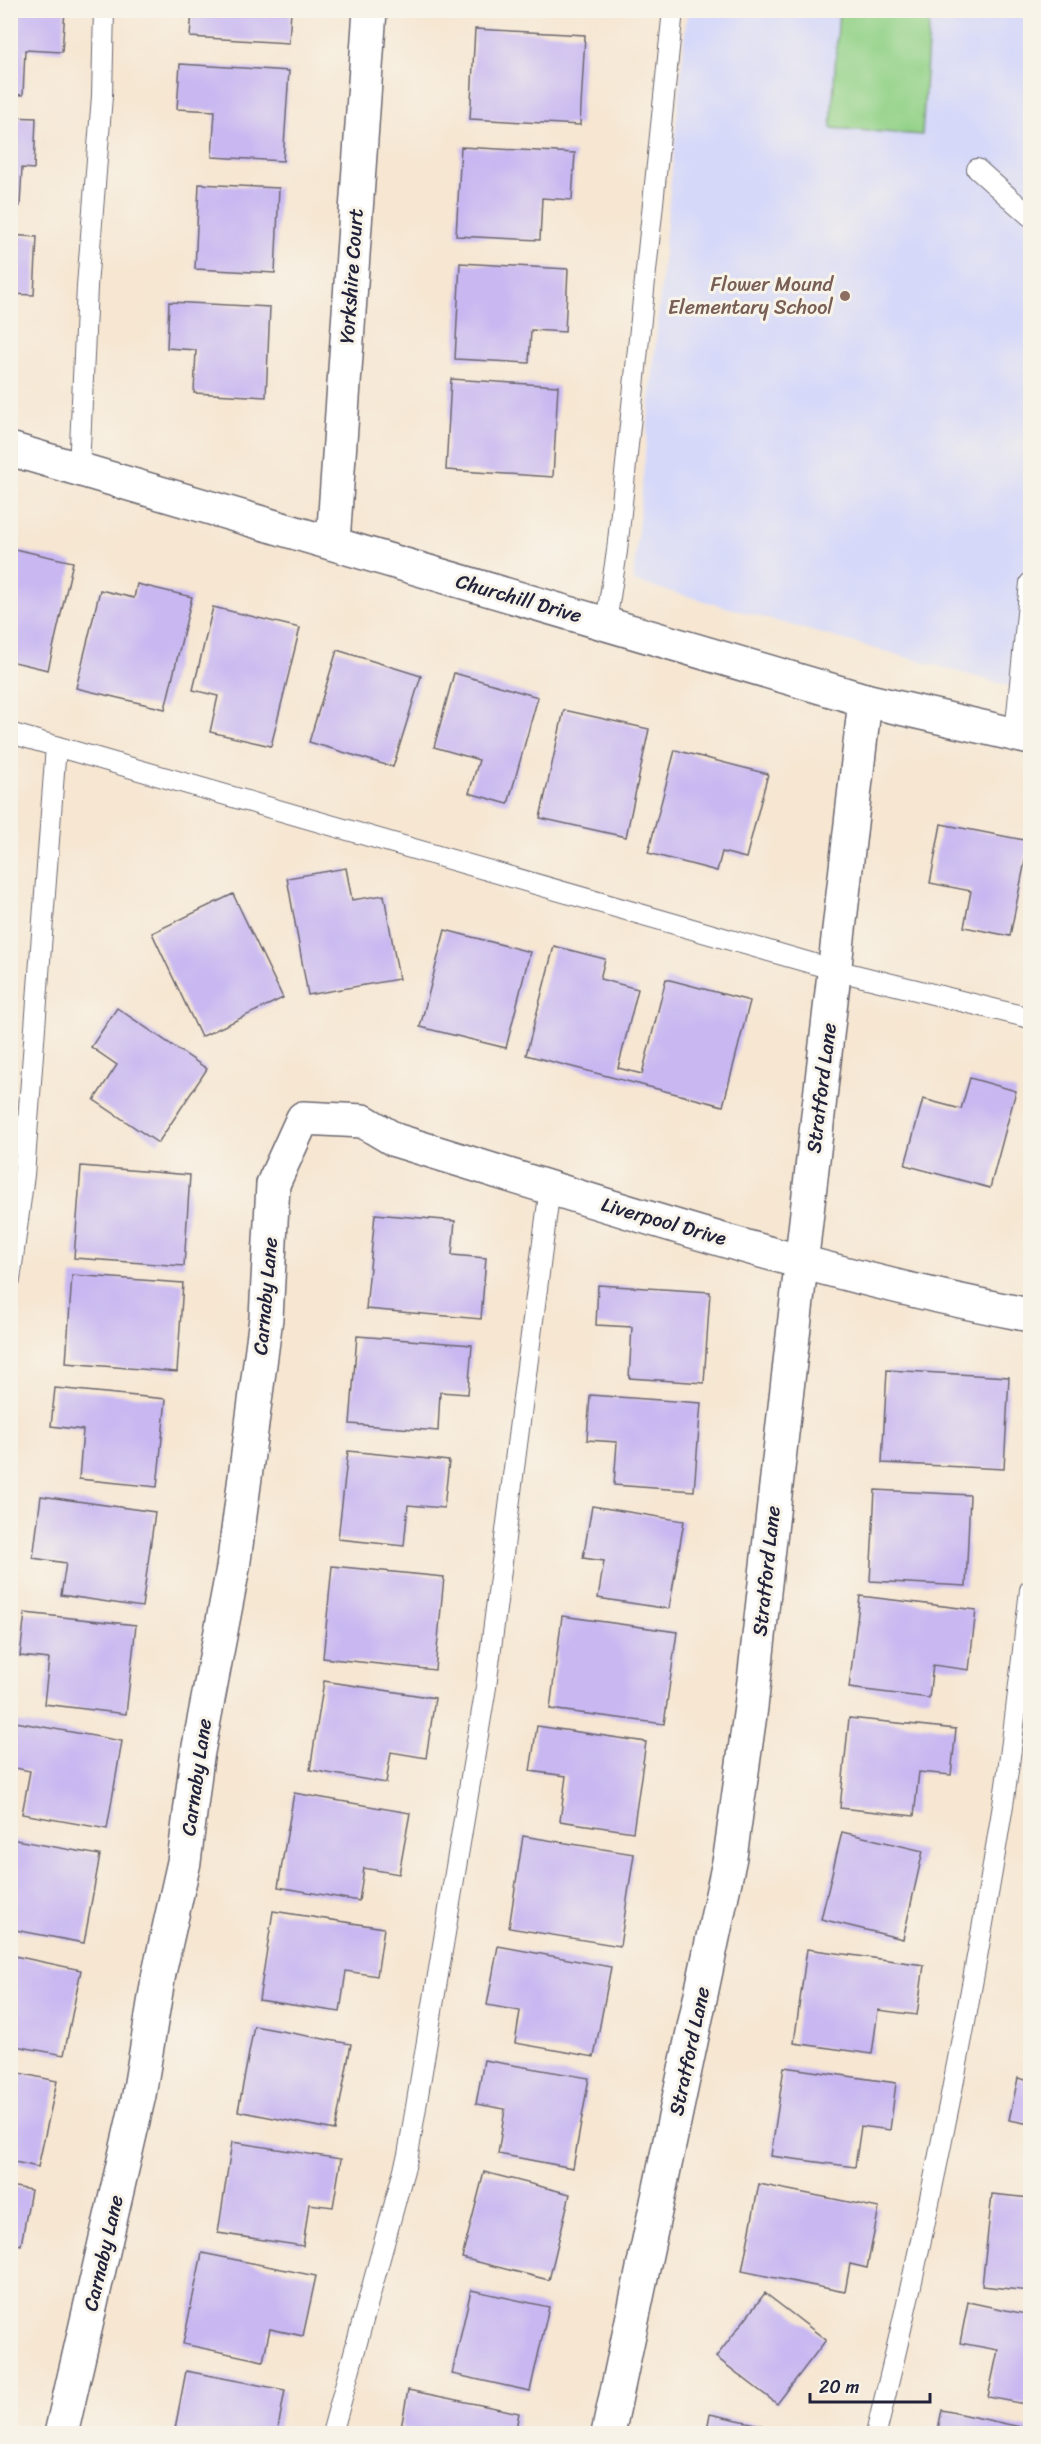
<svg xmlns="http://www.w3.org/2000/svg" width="1041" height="2444" font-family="Sriracha,sans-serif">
  <rect width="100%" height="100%" fill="#f7f3e8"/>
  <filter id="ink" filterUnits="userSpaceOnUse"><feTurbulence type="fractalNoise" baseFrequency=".0167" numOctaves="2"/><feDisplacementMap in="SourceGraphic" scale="12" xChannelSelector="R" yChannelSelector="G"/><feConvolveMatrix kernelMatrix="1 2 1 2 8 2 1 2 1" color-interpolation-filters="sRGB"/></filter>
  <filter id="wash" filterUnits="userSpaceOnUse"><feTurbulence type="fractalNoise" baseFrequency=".008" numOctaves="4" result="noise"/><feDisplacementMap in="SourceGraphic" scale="24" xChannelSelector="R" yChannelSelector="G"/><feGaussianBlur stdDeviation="1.35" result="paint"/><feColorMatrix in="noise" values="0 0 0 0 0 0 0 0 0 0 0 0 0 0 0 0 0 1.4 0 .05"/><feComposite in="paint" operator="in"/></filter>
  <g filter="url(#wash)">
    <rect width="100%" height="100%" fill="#f6e6d2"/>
    <path fill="#d5d8f9" d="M687 11H1030V692L633 581Z"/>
    <path fill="#93d288" stroke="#5a7a62" stroke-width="1.5" d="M839 11H930L922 135 831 128Z"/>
    <g id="blocks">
      <path fill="#c8b7f1" d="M10 10H65L62 52 25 50 23 95 10 94Z
        M192 10H291L289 43 190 37Z
        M475 29 585 35 580 125 470 119Z
        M180 64 289 71 283 161 212 157 215 111 177 109Z
        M10 117 36 118 34 169 22 168 20 206 10 205Z
        M461 147 575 153 572 200 542 198 540 240 456 236Z
        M199 184 279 188 275 273 195 269Z
        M10 235 37 237 34 295 10 294Z
        M460 263 568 269 565 332 531 330 529 363 455 359Z
        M169 302 270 307 266 397 194 393 196 350 167 348Z
        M451 379 558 386 553 477 446 470Z
        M10 548 73 562 48 670 10 661Z
        M137 584 192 597 165 709 76 688 100 590 134 598Z
        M213 607 300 628 271 746 210 732 218 696 193 690Z
        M337 650 421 676 393 767 309 742Z
        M454 673 538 697 508 804 469 793 479 760 434 747Z
        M564 710 649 729 626 837 540 818Z
        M675 750 768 774 746 858 722 852 717 871 648 853Z
        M941 824 1029 841 1010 936 964 927 971 891 930 883Z
        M346 868 352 900 384 895 399 979 308 995 287 878Z
        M233 894 283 998 201 1037 152 933Z
        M445 930 530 952 506 1048 420 1027Z
        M554 946 605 959 600 979 638 989 618 1068 642 1074 666 979 750 1001 723 1106 526 1055Z
        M117 1008 207 1069 158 1143 94 1100 117 1065 91 1047Z
        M970 1078 1016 1091 990 1188 905 1165 923 1099 961 1109Z
        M81 1166 190 1175 184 1266 74 1258Z
        M375 1214 455 1221 452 1255 486 1258 481 1319 366 1309Z
        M72 1275 183 1283 177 1372 66 1363Z
        M598 1285 710 1292 704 1383 629 1378 632 1327 596 1325Z
        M357 1336 472 1345 468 1394 440 1392 438 1431 350 1424Z
        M887 1370 1009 1377 1004 1469 882 1463Z
        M55 1388 166 1399 157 1487 79 1479 83 1430 51 1426Z
        M590 1395 701 1403 694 1491 614 1485 617 1442 587 1440Z
        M348 1451 449 1461 444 1508 408 1505 404 1546 338 1539Z
        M875 1490 970 1495 966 1586 870 1581Z
        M41 1496 155 1512 142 1607 61 1595 66 1563 33 1558Z
        M592 1506 684 1521 669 1609 598 1598 604 1561 583 1558Z
        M332 1566 444 1577 435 1670 323 1658Z
        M860 1596 976 1610 969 1670 933 1665 929 1698 849 1688Z
        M25 1613 136 1625 126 1714 44 1704 49 1659 20 1656Z
        M562 1616 677 1632 664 1724 550 1709Z
        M324 1681 435 1698 426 1758 391 1752 386 1783 310 1770Z
        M849 1718 956 1729 951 1775 919 1772 914 1816 840 1808Z
        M10 1721 122 1741 107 1829 22 1814 30 1771 10 1767Z
        M537 1726 646 1742 633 1832 560 1821 566 1776 530 1771Z
        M294 1793 410 1813 399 1874 364 1868 359 1901 278 1887Z
        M842 1832 923 1851 903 1939 821 1919Z
        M523 1836 634 1854 620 1946 509 1928Z
        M10 1839 100 1855 84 1943 10 1929Z
        M273 1911 384 1928 377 1976 346 1971 340 2012 259 2000Z
        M498 1946 611 1967 594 2057 515 2043 520 2011 487 2005Z
        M807 1949 924 1965 917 2015 878 2010 872 2054 794 2043Z
        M10 1955 81 1970 64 2055 10 2045Z
        M254 2026 351 2044 335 2130 238 2111Z
        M484 2060 589 2078 573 2168 498 2154 505 2109 476 2104Z
        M784 2067 896 2083 890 2130 861 2126 855 2167 771 2156Z
        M10 2071 57 2081 38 2167 10 2161Z
        M1018 2078 1030 2081V2124L1009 2120Z
        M232 2142 341 2159 333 2207 309 2204 303 2246 218 2233Z
        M484 2172 570 2194 549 2280 462 2258Z
        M759 2184 879 2208 867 2268 850 2264 845 2292 742 2271Z
        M10 2186 31 2190 21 2245 10 2243Z
        M992 2194 1030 2198V2291L982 2286Z
        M202 2253 316 2276 303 2336 270 2329 263 2361 183 2344Z
        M471 2290 549 2307 530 2391 452 2374Z
        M765 2293 826 2340 777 2404 716 2357Z
        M968 2302 1030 2315V2405L988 2397 998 2350 960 2343Z
        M186 2371 285 2390 277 2434H174Z
        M408 2390 519 2413 515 2434H429L401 2428Z
        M942 2410 1030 2429V2434H937Z
        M710 2414 797 2433V2434H706Z"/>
    </g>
  </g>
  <g filter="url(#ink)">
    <use href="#blocks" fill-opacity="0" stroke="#6c6770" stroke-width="1.5"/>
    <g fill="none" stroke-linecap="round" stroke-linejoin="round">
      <defs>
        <path id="lane" d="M977 169 1030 216
          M79 470 87 286 102 96 104 10
          M606 623 617 551 673 10
          M10 733 835 970 1030 1018
          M1015 734 1030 583
          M10 1280 24 1175 56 746
          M332 2434 408 2155 486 1687 550 1187
          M876 2434C927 2228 968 2020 1002 1811 1014 1738 1021 1664 1030 1590"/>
        <path id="street" d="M333 542 370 10
          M61 2434 139 2095 159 1973 184 1862 197 1757 233 1568 266 1318 273 1184 303 1118 363 1121 395 1140C605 1204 815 1275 1030 1315
          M608 2434 730 1857 751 1707 865 700"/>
        <path id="secondary" d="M10 449 865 700 1030 738"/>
      </defs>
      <use href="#lane" stroke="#6c6770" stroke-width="22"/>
      <use href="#street" stroke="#6c6770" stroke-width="36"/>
      <use href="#secondary" stroke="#6c6770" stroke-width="36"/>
      <use href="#lane" stroke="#fff" stroke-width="20"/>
      <use href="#street" stroke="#fff" stroke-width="33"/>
      <use href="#secondary" stroke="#fff" stroke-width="33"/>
    </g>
  </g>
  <circle fill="#8d6e63" stroke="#f7f3e8" stroke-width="2" cx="845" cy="296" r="6"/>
  <g text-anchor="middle" stroke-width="6" stroke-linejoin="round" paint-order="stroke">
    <g font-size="20" fill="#22223b" stroke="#f7f3e8">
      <text transform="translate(351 276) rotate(-86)" y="7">Yorkshire Court</text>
      <text transform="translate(519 598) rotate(16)" y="7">Churchill Drive</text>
      <text transform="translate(821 1088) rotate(-83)" y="7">Stratford Lane</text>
      <text transform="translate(664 1221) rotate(16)" y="7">Liverpool Drive</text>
      <text transform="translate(265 1296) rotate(-85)" y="7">Carnaby Lane</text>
      <text transform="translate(766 1571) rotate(-84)" y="7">Stratford Lane</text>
      <text transform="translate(196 1777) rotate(-82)" y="7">Carnaby Lane</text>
      <text transform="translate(689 2051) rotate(-78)" y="7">Stratford Lane</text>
      <text transform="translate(103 2253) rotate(-77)" y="7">Carnaby Lane</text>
    </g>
    <g font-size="20" fill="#785e54" stroke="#f7f3e8" text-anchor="end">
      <text x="833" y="291">Flower Mound<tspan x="833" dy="23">Elementary School</tspan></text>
    </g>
  </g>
  <rect width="1041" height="2444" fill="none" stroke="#f7f3e8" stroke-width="36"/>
  <path d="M810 2393v9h120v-9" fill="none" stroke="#22223b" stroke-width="3"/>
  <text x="819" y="2393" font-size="18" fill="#22223b" stroke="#f7f3e8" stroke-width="4.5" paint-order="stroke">20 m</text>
</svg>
